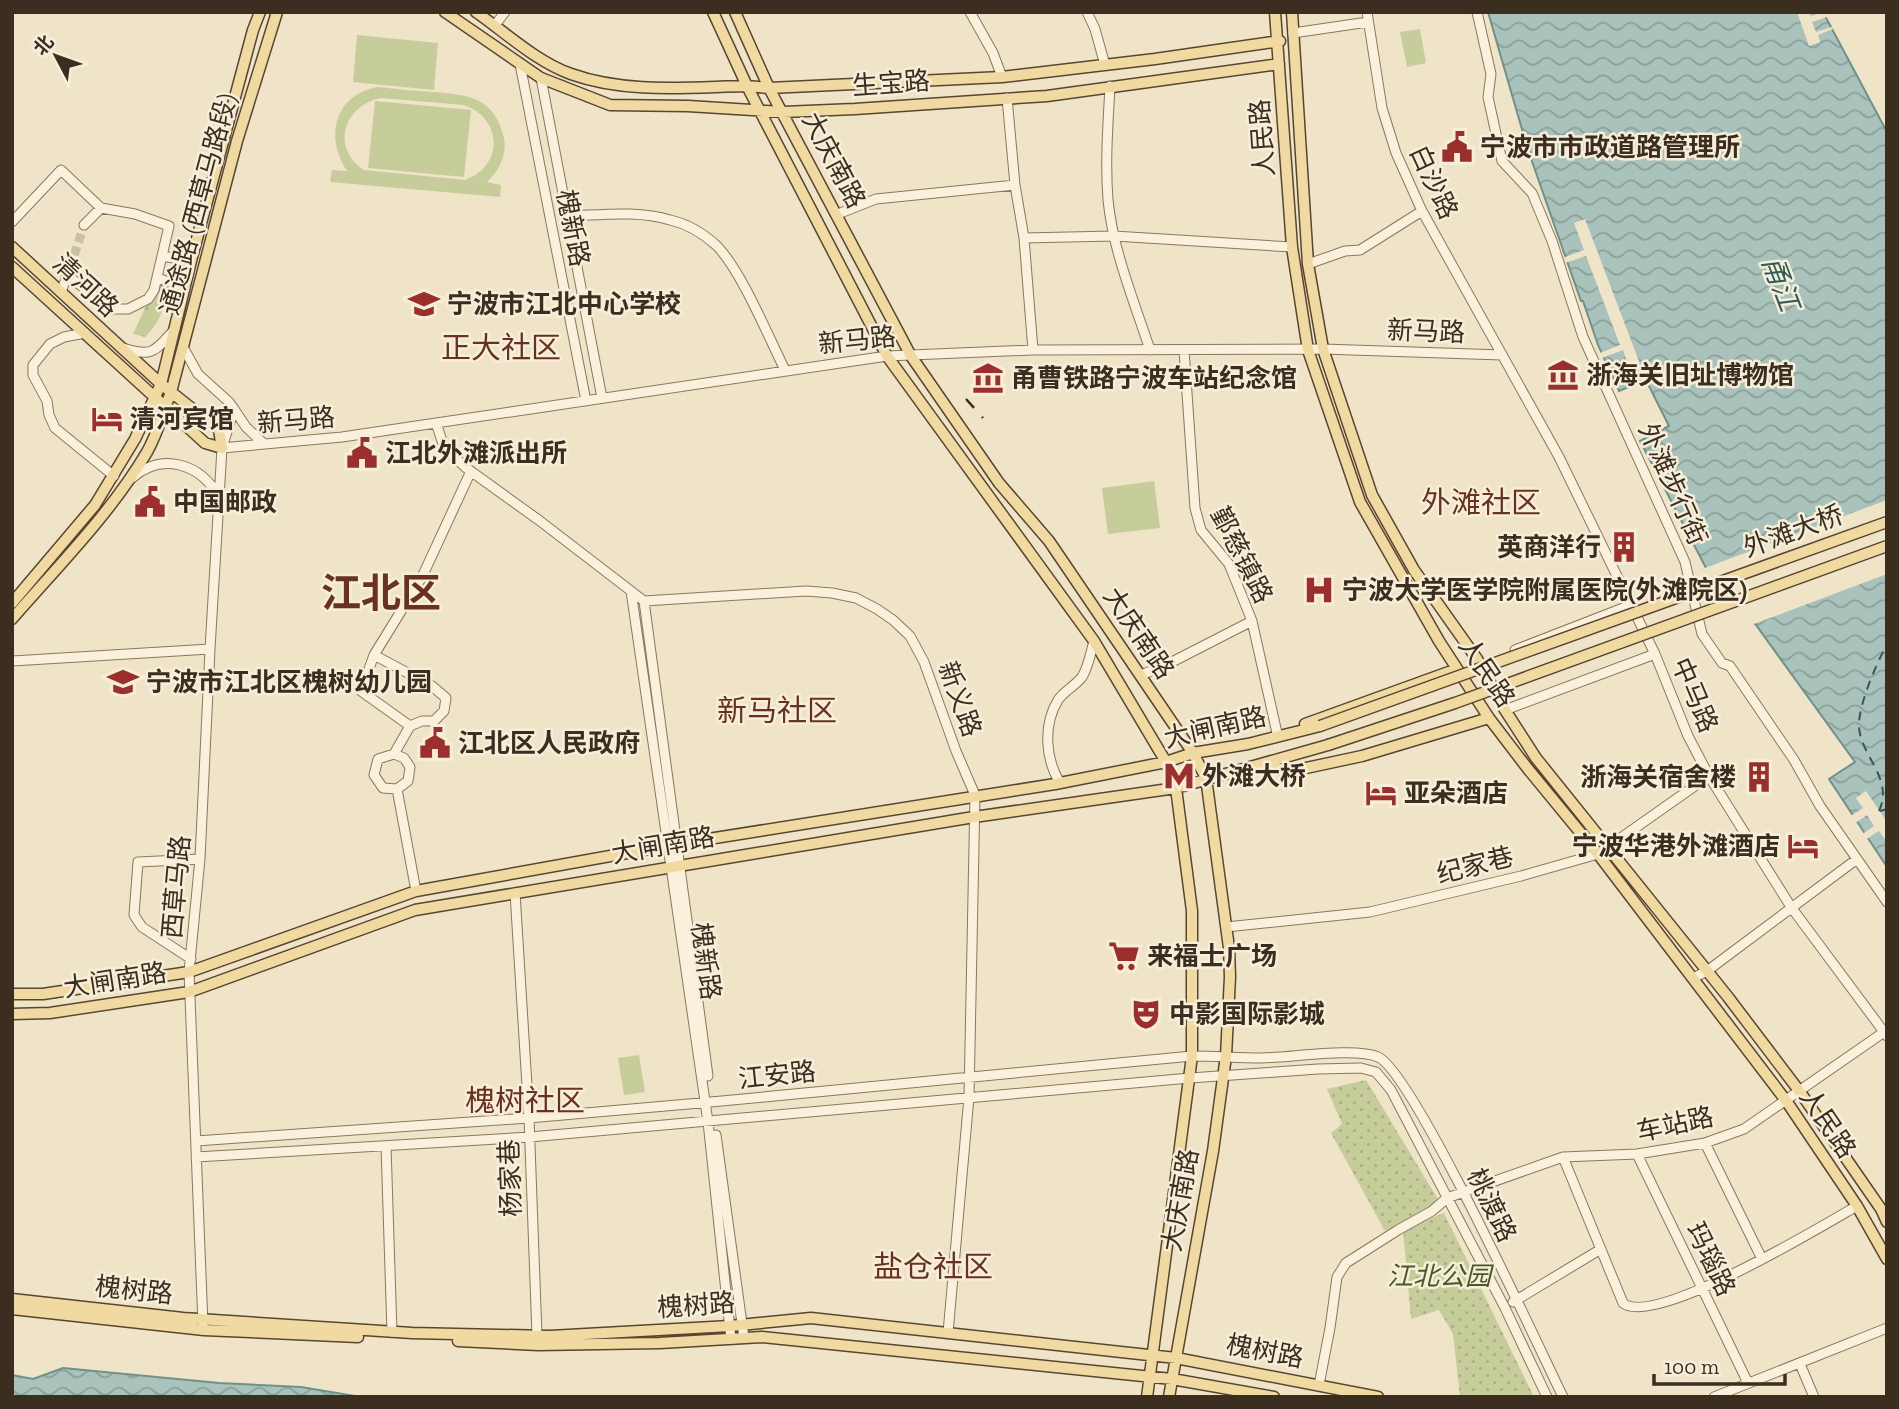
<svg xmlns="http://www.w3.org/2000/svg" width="1899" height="1409" font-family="'Zilla Slab','Noto Sans SC',serif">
  <defs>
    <pattern id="forest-firs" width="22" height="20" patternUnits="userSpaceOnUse" patternTransform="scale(1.75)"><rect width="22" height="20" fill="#c6cd9b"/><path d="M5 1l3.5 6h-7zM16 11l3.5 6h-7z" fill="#abb085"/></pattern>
    <pattern id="park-dots" width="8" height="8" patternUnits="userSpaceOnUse" patternTransform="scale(1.75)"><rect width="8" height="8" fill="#c6cd9b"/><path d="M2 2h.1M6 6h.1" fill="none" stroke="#abb085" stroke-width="1.8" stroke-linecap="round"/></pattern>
    <pattern id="water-waves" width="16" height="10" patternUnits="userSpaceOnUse" patternTransform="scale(1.75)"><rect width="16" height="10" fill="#a9c3bc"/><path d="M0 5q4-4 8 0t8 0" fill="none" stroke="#8b9f98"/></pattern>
  </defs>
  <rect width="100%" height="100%" fill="#efe4c8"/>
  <path fill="#c6cd9b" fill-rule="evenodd" d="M1420 29 1426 63 1407 67 1400 32Z
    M357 35 438 43 434 90 353 82Z
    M378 87C396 89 415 91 433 92 470 95 494 97 504 138 507 155 499 171 487 182L501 185 500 197 330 182 332 170 347 171C324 137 335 94 378 87ZM381 98 464 105C503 119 504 166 465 180L364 170C330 148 344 105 381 98Z
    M375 101 471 110 464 177 368 168Z
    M1154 481 1160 528 1108 534 1102 488Z
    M639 1055 645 1092 624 1095 618 1058Z"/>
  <path fill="url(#forest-firs)" d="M161 284 171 287C164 305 160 324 145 337L133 334 145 308 153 299Z"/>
  <path fill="url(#park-dots)" d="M1366 1080 1439 1201 1385 1231 1331 1133 1342 1124 1327 1089Z
    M1444 1213 1534 1397H1460L1453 1334 1439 1310 1411 1319 1403 1229Z"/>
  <path fill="url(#water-waves)" stroke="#6f918a" stroke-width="2" d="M1488 12H1823L1887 132V867L1829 779 1855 762 1756 625 1707 570 1640 441 1669 426 1646 380 1619 391 1598 345 1583 301H1581L1528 150Z
    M63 1368 219 1383 301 1387 361 1397H12V1375L33 1379Z"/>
  <path fill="#efe4c8" d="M1797 12H1809L1811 16 1825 12 1827 17 1812 22 1816 32 1832 27 1833 29 1818 35 1820 42 1809 46Z
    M1585 219 1640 364 1629 368 1623 350 1602 358 1600 353 1620 345 1586 256 1565 263 1563 258 1584 250 1574 223Z
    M1887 500V574L1751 625 1702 569Z
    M1866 791 1887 822V842L1879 831 1865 840 1861 835 1874 826 1867 815 1854 824 1849 817 1863 808 1856 798Z"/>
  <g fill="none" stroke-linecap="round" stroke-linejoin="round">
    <path stroke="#305b59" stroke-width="2" stroke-dasharray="9 7" stroke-linecap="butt" d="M1879 811C1895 777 1857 754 1859 722 1861 699 1876 665 1887 644
      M1880 811 1887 809"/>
    <path stroke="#cbc0a6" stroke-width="9" stroke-dasharray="9 4.5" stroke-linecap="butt" d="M70 268 84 225"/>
    <defs>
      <path id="minor" d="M970 12 993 53 1002 77
        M1087 12 1095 29 1105 65
        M1367 12 1382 108 1396 153 1422 211 1559 457 1655 654 1688 736 1709 776 1791 907 1887 1036
        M1477 12 1491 74 1488 97 1502 161 1532 193 1552 241 1583 337 1685 562 1702 634 1722 663 1730 666 1794 760 1820 806 1887 902
        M495 25 505 12
        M1293 33 1368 22
        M520 64 586 401
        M541 78 602 398
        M1110 86C1108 124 1105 162 1108 200 1113 251 1134 301 1150 350
        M1007 98 1015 185
        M838 214 876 199 1015 185 1024 238 1033 350
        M567 216C601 215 638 210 670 220 688 224 704 234 717 246 742 272 768 336 785 370
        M12 222 61 170 101 208
        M1024 238 1114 236 1292 247
        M162 256 191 261
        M1308 264 1345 251 1360 250 1422 211
        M67 275 112 309H128L148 299 154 290 169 226 135 214 101 208 84 225
        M157 278 185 287
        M61 292 70 268
        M85 333 64 337 50 344 33 365V375L47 401 49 415 55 428 114 476
        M183 347 198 374 229 402 234 409 222 448 210 649 200 859 189 972 203 1325
        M123 348C153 358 155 351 175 329
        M1184 350 1195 508 1201 530 1229 564 1252 621 1277 733
        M234 409 246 427 264 444
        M436 423 444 447 465 467 540 521 644 601 806 591 832 593 856 598 877 609 893 620 910 636 924 662 956 751 975 795 969 1097 948 1333
        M222 448 342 437 887 356 1033 350 1323 349 1502 355
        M132 478C162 452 200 463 219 497
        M631 591 708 1122 731 1339
        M644 601 708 1076
        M1515 650 1631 605
        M374 655 432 686 446 698 444 711 434 721H422L410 726
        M12 661 210 649
        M1141 675 1168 664 1252 621
        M1505 710 1655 654
        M394 754 404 758 410 767 408 781 397 789
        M1060 783C1045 758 1043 725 1058 700 1064 691 1075 686 1082 677 1088 668 1091 652 1094 641
        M416 891 397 789 383 788 374 775 378 759 394 754 410 726 361 691 374 655 422 577 471 471
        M515 893 529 1118 537 1336
        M1226 927 1370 912 1521 876 1598 854 1709 776
        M191 959 142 927 134 915 138 862 200 859
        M1693 978 1707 971 1857 859
        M716 1135 744 1338
        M196 1141 529 1118 711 1102 1192 1056C1215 1056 1238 1058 1261 1058 1289 1058 1355 1047 1378 1057 1413 1072 1538 1346 1563 1397
        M1705 1143 1762 1259
        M386 1146 392 1332
        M1637 1154 1748 1383
        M196 1157 530 1137 1190 1078 1318 1069 1361 1068 1376 1072 1391 1090 1505 1308 1547 1397
        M1563 1157 1623 1303C1654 1328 1822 1226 1857 1206
        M1513 1302 1601 1249
        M1800 1364 1814 1397
        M1319 1385 1330 1328 1337 1277 1346 1263 1398 1230 1432 1211 1447 1198 1563 1157 1637 1154 1705 1143 1744 1129 1887 1030
        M1714 1397 1887 1328"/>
      <path id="major" d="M445 12 541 78 610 105 688 106 783 112 855 109 1047 96 1279 64
        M476 12C506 33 537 62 571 74 627 94 689 87 747 86L769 88 1002 77 1155 59 1280 41
        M713 12 747 86 887 356 1094 641 1166 762 1176 788 1192 911V1056L1147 1397
        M735 12 769 88 911 356 999 483 1049 541 1193 753 1206 778 1229 948 1230 977 1226 1056 1213 1151 1169 1397
        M1275 12 1292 247 1308 350 1360 502 1439 641 1489 718 1528 769 1598 854 1787 1102 1857 1206 1887 1259
        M1292 12 1308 264 1323 349 1372 495 1414 570 1477 659 1505 710 1536 758 1728 997 1800 1092 1881 1209 1887 1222
        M12 247 161 384 219 430 222 448 205 443 12 267
        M12 603 95 505 135 439 161 384 191 261 253 30 260 12
        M12 619C59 565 111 513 147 452 158 433 163 412 171 392L237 141 277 12
        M1305 724 1457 669
        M1259 766 1292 771 1362 756 1489 718
        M12 994H43L189 972 416 891 677 844 1055 784 1166 762 1193 753 1248 744 1320 726
        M12 1014 50 1013 189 992 415 910 974 817 1176 788 1328 745
        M12 1299 183 1318 412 1333 550 1336 730 1326 811 1318 1176 1358 1378 1397
        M12 1309 204 1330 358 1337
        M458 1341 538 1345 660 1343 762 1337 1172 1379 1274 1397"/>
    </defs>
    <use href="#minor" stroke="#8b775d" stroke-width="11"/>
    <use href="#major" stroke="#594531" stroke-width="13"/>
    <use href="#minor" stroke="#f9f1dc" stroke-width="9"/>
    <use href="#major" stroke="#f1daa1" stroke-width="10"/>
    <path stroke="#3b2e20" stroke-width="2.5" stroke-dasharray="12 12" stroke-linecap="butt" d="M966 399 983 418"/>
    <defs>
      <path id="major-bridge" d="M1320 726 1887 522
        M1328 745 1455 703 1887 546"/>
    </defs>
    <use href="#major-bridge" stroke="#594531" stroke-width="13" stroke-linecap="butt"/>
    <use href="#major-bridge" stroke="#f1daa1" stroke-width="10"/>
  </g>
  <defs>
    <symbol id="civic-bare" viewBox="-9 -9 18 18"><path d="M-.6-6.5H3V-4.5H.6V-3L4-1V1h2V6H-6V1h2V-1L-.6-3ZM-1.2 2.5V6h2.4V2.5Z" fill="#9a2f2d" stroke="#f6eed8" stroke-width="2.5" paint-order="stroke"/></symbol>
    <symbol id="school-bare" viewBox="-9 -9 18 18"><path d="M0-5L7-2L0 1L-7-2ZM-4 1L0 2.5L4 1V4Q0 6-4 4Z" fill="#9a2f2d" stroke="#f6eed8" stroke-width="2.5" paint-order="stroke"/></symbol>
    <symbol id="museum-bare" viewBox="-9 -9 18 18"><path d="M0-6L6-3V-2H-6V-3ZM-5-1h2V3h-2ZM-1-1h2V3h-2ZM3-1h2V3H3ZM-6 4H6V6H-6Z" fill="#9a2f2d" stroke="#f6eed8" stroke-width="2.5" paint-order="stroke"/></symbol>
    <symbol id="hotel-bare" viewBox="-9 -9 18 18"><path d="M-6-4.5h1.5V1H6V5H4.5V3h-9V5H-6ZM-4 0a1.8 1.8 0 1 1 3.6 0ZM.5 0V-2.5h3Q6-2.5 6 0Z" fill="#9a2f2d" stroke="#f6eed8" stroke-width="2.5" paint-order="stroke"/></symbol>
    <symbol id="building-bare" viewBox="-9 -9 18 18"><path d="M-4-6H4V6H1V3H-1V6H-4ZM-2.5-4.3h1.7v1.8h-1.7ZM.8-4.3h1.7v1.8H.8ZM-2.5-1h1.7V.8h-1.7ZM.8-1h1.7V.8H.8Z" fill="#9a2f2d" stroke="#f6eed8" stroke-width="2.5" paint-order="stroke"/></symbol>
    <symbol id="hospital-bare" viewBox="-9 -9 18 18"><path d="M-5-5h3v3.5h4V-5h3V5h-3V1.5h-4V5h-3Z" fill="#9a2f2d" stroke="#f6eed8" stroke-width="2.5" paint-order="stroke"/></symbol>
    <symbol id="metro-bare" viewBox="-9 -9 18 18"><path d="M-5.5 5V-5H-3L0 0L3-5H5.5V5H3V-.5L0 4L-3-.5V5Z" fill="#9a2f2d" stroke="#f6eed8" stroke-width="2.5" paint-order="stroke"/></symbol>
    <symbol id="supermarket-bare" viewBox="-9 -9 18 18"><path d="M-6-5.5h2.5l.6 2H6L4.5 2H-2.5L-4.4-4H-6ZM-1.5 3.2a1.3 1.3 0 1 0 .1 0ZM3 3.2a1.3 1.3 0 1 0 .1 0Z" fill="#9a2f2d" stroke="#f6eed8" stroke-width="2.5" paint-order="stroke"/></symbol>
    <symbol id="theatre-bare" viewBox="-9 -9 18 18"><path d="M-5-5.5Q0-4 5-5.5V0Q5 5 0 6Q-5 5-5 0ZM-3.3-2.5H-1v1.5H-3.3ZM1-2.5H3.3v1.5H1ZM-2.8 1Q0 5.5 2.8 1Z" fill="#9a2f2d" stroke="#f6eed8" stroke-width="2.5" paint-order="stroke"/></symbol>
  </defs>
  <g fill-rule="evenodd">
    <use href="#civic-bare" x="1435" y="125" width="44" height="44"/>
    <use href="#school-bare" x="402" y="282" width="44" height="44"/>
    <use href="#museum-bare" x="1541" y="353" width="44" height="44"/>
    <use href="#museum-bare" x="966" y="356" width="44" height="44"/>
    <use href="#hotel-bare" x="85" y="397" width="44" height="44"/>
    <use href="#civic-bare" x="340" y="431" width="44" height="44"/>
    <use href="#civic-bare" x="128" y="480" width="44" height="44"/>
    <use href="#building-bare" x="1602" y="525" width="44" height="44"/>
    <use href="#hospital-bare" x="1297" y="568" width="44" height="44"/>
    <use href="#school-bare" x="101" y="660" width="44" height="44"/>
    <use href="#civic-bare" x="413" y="721" width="44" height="44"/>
    <use href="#metro-bare" x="1157" y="754" width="44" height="44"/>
    <use href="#building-bare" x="1737" y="755" width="44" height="44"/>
    <use href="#hotel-bare" x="1359" y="771" width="44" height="44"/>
    <use href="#hotel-bare" x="1781" y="824" width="44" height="44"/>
    <use href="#supermarket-bare" x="1102" y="934" width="44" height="44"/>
    <use href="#theatre-bare" x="1124" y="992" width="44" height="44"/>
  </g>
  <g text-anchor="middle" stroke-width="5" stroke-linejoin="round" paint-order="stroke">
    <g font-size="26" fill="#3b2e20" stroke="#f6eed8">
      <text transform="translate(891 83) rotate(-4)" y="9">生宝路</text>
      <text transform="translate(1262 138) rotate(-94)" y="9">人民路</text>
      <text transform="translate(834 160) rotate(62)" y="9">大庆南路</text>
      <text transform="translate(1434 182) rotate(65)" y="9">白沙路</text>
      <text transform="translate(198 204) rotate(-75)" y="9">通途路 (西草马路段)</text>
      <text transform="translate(573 228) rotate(79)" y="9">槐新路</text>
      <text transform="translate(86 285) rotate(43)" y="9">清河路</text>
      <text transform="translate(1426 331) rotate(2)" y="9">新马路</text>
      <text transform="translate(857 340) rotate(-6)" y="9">新马路</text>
      <text transform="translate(296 420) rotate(-5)" y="9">新马路</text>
      <text transform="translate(1673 484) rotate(66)" y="9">外滩步行街</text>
      <text transform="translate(1793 531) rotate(-20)" y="9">外滩大桥</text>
      <text transform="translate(1242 555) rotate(63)" y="9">鄞慈镇路</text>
      <text transform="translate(1139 633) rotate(56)" y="9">大庆南路</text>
      <text transform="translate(1487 672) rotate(56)" y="9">人民路</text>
      <text transform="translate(1695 695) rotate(67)" y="9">中马路</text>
      <text transform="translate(960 699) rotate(70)" y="9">新义路</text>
      <text transform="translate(1215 727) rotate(-13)" y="9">大闸南路</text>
      <text transform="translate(663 845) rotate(-10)" y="9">大闸南路</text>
      <text transform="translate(1475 865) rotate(-14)" y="9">纪家巷</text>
      <text transform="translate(176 887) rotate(-85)" y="9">西草马路</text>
      <text transform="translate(706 961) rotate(82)" y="9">槐新路</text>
      <text transform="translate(115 980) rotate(-9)" y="9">大闸南路</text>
      <text transform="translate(777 1075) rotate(-6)" y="9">江安路</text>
      <text transform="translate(1828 1123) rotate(56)" y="9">人民路</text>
      <text transform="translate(1675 1124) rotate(-12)" y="9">车站路</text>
      <text transform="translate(510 1178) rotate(-92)" y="9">杨家巷</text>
      <text transform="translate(1180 1200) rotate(-80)" y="9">大庆南路</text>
      <text transform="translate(1492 1205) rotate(64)" y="9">桃渡路</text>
      <text transform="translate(1711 1259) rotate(64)" y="9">玛瑙路</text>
      <text transform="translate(134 1290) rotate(6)" y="9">槐树路</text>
      <text transform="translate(696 1305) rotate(-4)" y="9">槐树路</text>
      <text transform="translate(1265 1351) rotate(11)" y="9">槐树路</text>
    </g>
    <g font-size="26" font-weight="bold" fill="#3b2e20" stroke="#f6eed8" text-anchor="start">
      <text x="1480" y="156">宁波市市政道路管理所</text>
      <text x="447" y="313">宁波市江北中心学校</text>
      <text x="1586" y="384">浙海关旧址博物馆</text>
      <text x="1011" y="387">甬曹铁路宁波车站纪念馆</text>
      <text x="130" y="428">清河宾馆</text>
      <text x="385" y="462">江北外滩派出所</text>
      <text x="173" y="511">中国邮政</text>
      <text x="1601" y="556" text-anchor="end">英商洋行</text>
      <text x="1342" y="599">宁波大学医学院附属医院(外滩院区)</text>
      <text x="146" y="691">宁波市江北区槐树幼儿园</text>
      <text x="458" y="752">江北区人民政府</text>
      <text x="1202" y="785">外滩大桥</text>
      <text x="1736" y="786" text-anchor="end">浙海关宿舍楼</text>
      <text x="1404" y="802">亚朵酒店</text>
      <text x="1780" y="855" text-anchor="end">宁波华港外滩酒店</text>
      <text x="1147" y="965">来福士广场</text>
      <text x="1169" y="1023">中影国际影城</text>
    </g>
    <g font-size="26" font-style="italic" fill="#4a5827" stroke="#f6eed8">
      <text x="1439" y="1285">江北公园</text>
    </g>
    <g font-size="28" font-style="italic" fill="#305b59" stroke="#f6eed8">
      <text transform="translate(1781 283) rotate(69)" y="10">甬江</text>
    </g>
    <g font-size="30" fill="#683120" stroke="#f6eed8">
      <text x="501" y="358">正大社区</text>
      <text x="1481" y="513">外滩社区</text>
      <text x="777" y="721">新马社区</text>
      <text x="525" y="1111">槐树社区</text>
      <text x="933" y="1277">盐仓社区</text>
    </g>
    <g font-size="40" font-weight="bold" fill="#683120" stroke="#f6eed8">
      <text x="381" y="607">江北区</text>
    </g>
  </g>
  <rect width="1899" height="1409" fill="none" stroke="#3b2e20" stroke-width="28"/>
  <g transform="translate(56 56) rotate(311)" stroke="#f6eed8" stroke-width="5" paint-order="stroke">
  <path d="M0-5L12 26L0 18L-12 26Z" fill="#3b2e20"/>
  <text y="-10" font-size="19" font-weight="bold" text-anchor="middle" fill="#3b2e20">北</text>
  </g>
  <path d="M1654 1374v10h131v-10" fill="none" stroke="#3b2e20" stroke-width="3.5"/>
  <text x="1664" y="1374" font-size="21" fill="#3b2e20" stroke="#f6eed8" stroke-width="5" paint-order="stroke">100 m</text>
</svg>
